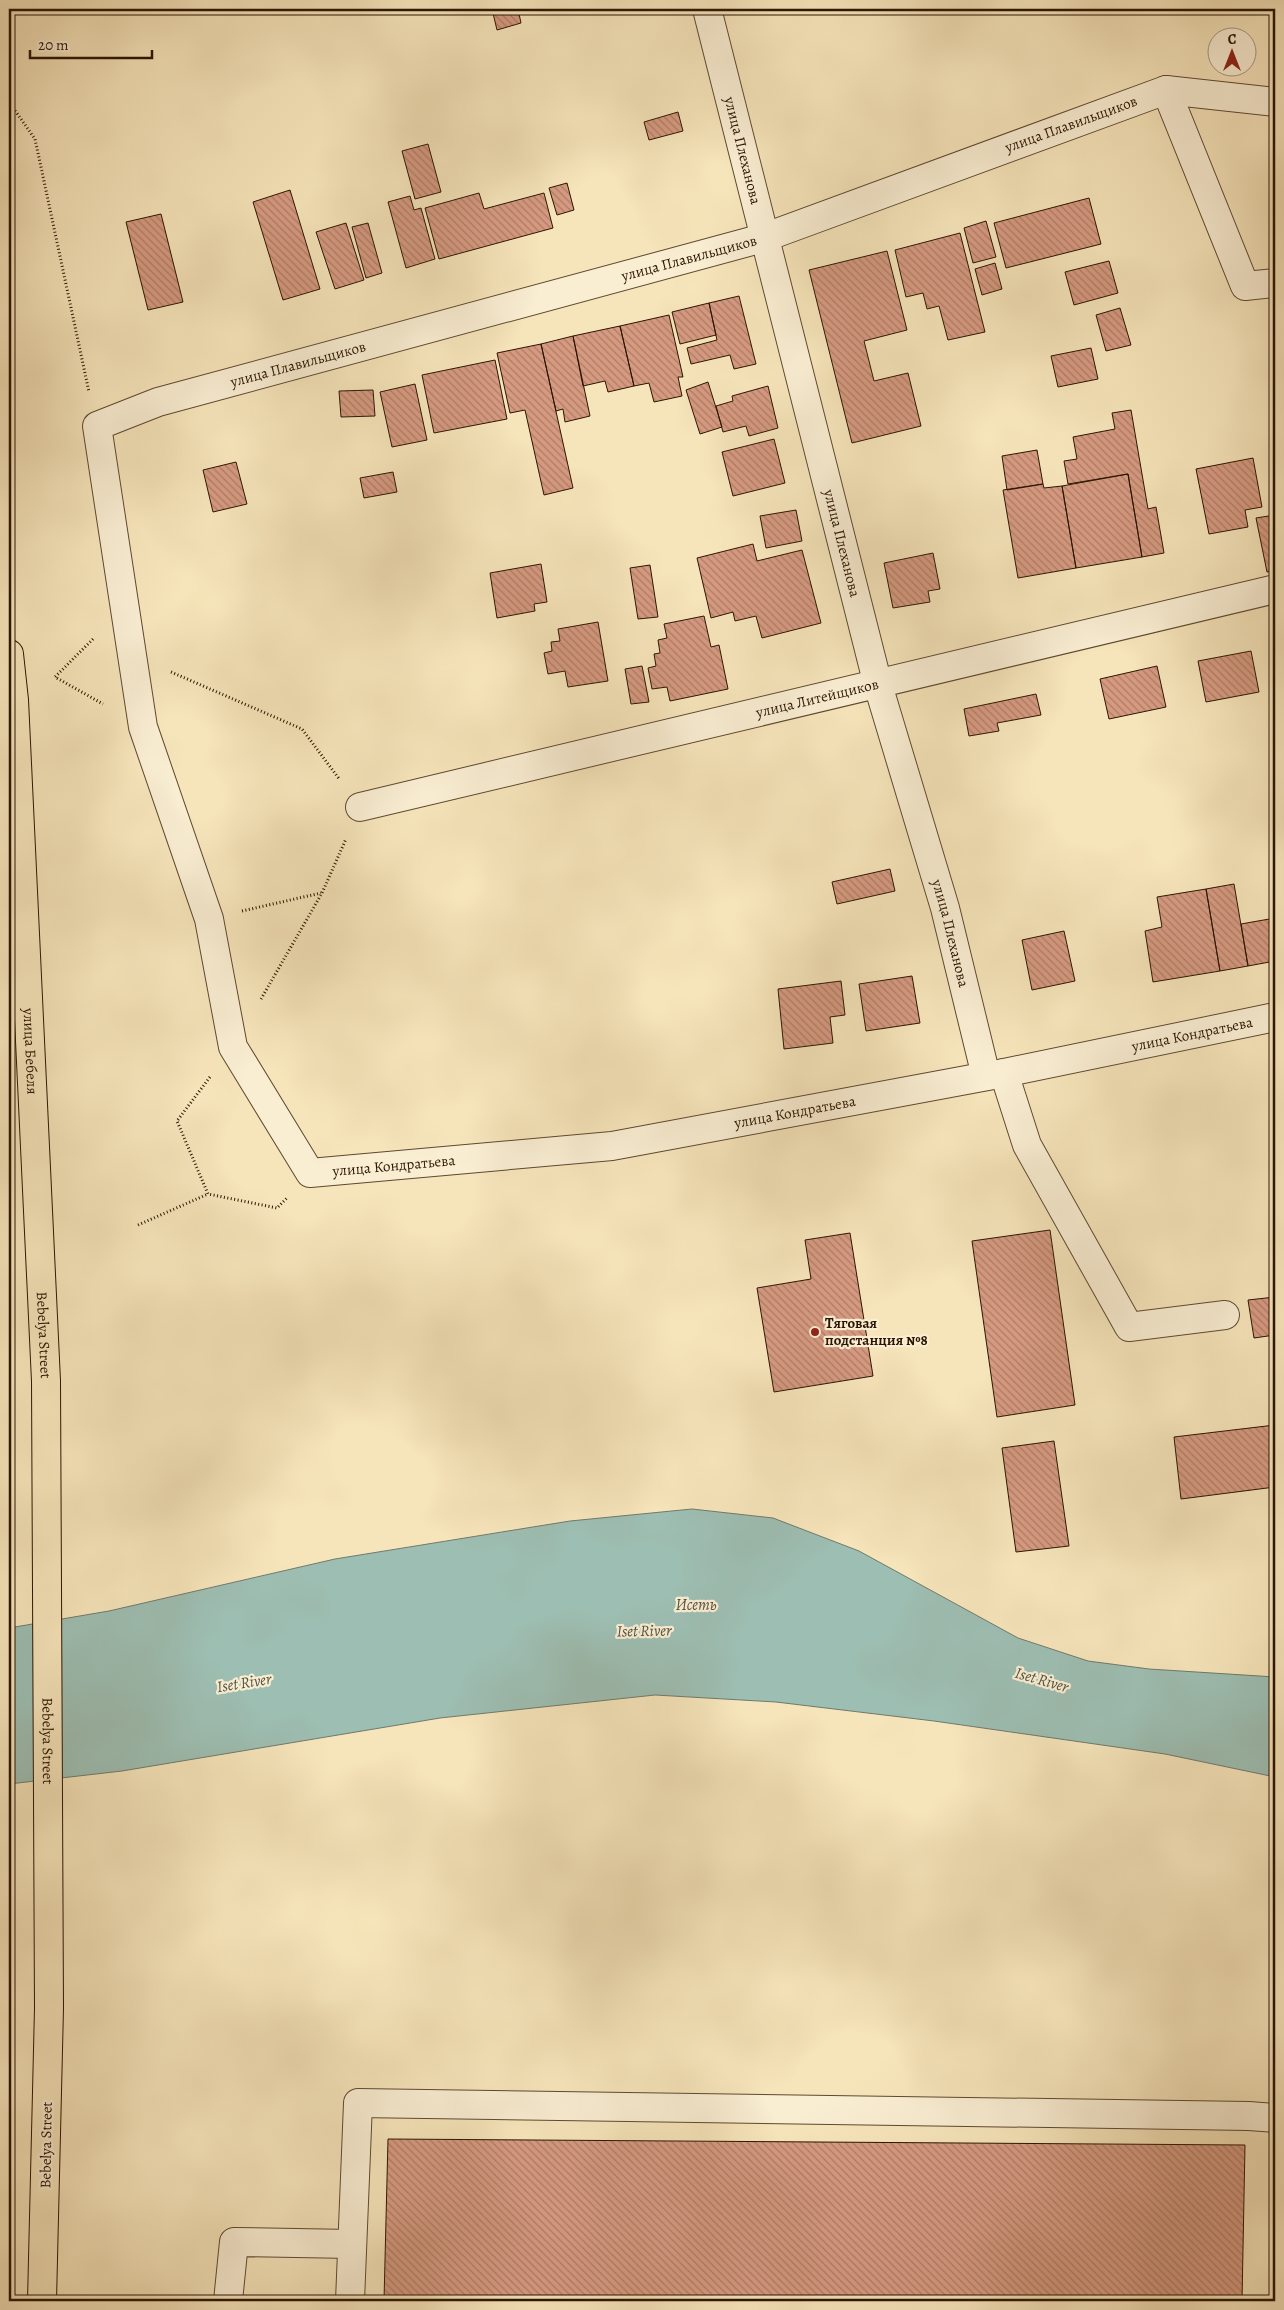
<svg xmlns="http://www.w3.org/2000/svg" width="1284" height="2310" font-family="Alegreya,serif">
  <defs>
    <pattern id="building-back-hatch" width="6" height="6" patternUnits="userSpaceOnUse" patternTransform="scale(1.25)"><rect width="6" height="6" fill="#d69a81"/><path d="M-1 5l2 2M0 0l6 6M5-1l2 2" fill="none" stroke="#ae7c67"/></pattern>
  </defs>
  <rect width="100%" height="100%" fill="#f6e4ba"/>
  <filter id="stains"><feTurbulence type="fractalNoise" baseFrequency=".004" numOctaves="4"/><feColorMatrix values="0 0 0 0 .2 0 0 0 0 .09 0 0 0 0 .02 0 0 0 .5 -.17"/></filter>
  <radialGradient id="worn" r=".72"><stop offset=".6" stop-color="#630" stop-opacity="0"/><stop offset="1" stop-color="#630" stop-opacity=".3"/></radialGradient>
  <path fill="#9dbeb2" stroke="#6f7a6c" d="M692 1509 773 1518 859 1551 1018 1638 1088 1661 1149 1669 1275 1677V1777L1165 1754 934 1721 776 1702 655 1695 440 1718 122 1771 9 1784V1628L109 1611 335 1559 570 1521Z"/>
  <path fill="url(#building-back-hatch)" stroke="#2b1502" d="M492 9H518L521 23 497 30Z
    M678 112 683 131 649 140 644 122Z
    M428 144 441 192 415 199 402 151Z
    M567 183 574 210 557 215 549 188Z
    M290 190 320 289 283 300 253 202Z
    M479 193 484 209 544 193 553 228 439 259 425 208Z
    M410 196 414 210 421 208 435 259 406 268 388 202Z
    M1089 198 1101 244 1006 268 994 223Z
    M161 214 183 302 148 310 126 222Z
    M986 221 996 257 973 263 964 228Z
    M346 223 364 280 335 289 316 232Z
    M368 223 382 273 366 278 352 227Z
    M960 233 985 332 948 340 939 306 927 309 923 293 906 297 895 250Z
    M887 251 907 330 864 341 874 381 908 373 921 426 852 443 809 270Z
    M1109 261 1118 293 1074 305 1065 272Z
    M995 263 1002 289 982 295 975 269Z
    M739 296 756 364 734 369 730 355 691 364 687 348 717 340 709 303Z
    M709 303 716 335 680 344 672 312Z
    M1120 308 1131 345 1106 351 1096 315Z
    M669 315 683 377H678L682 396 654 402 649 383 634 386 620 326Z
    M620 326 634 386 608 392 605 381 583 386 573 336Z
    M573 336 590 416 565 422 563 409 556 411 541 344Z
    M541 344 573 488 544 495 525 410 510 413 497 353Z
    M1091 348 1098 379 1058 387 1051 356Z
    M495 360 507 419 434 433 422 375Z
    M708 382 722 427 700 434 686 390Z
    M415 384 427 440 392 447 380 392Z
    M768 386 778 428 749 436 746 426 723 432 716 406 733 401 732 396Z
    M373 390 375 416 341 417 339 391Z
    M1131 410 1148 509 1156 507 1164 553 1142 557 1128 474 1068 484 1064 461 1077 459 1073 437 1115 429 1112 413Z
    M774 439 785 483 733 496 722 452Z
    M1037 450 1043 484 1007 490 1002 456Z
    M1253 458 1262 507 1245 510 1248 527 1209 534 1196 469Z
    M236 462 247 504 213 512 203 470Z
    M393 472 397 492 364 498 360 478Z
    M1128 474 1142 557 1076 568 1062 486Z
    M1043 484 1044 488 1062 486 1076 568 1018 578 1003 490Z
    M796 510 802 541 766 548 760 516Z
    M1275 515V571L1267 572 1256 518Z
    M753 544 757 561 802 550 821 623 762 638 756 616 735 621 733 612 711 618 697 558Z
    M933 553 940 589 928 591 930 602 893 608 884 563Z
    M541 564 547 602 534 604 535 611 497 618 490 573Z
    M650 565 658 617 638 619 630 568Z
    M704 616 711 647 719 645 728 689 670 701 667 687 652 689 648 668 656 666 654 654 660 653 658 640 667 638 664 624Z
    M598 622 608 681 568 687 565 671 548 674 544 653 552 651 551 642 560 641 558 629Z
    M1251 651 1259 692 1206 702 1198 661Z
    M642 666 649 702 631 704 625 669Z
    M1157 666 1166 707 1109 719 1100 679Z
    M1036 694 1041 715 997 723 999 731 969 736 964 709Z
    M890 869 895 891 837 904 832 882Z
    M1234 884 1248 966 1220 971 1206 889Z
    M1206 889 1220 971 1153 982 1145 931 1162 927 1157 897Z
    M1275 918V961L1248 966 1241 924Z
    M1064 931 1075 981 1032 990 1022 940Z
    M912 976 920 1023 866 1031 859 984Z
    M841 981 845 1015 830 1017 833 1043 784 1049 778 989Z
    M1050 1230 1075 1405 997 1417 972 1241Z
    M850 1233 873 1376 774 1392 757 1288 811 1279 805 1240Z
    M1275 1297V1335L1254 1338 1248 1300Z
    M1275 1425V1487L1181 1499 1174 1437Z
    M1054 1441 1069 1546 1016 1552 1002 1448Z
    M388 2139 1245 2145 1242 2301H384Z"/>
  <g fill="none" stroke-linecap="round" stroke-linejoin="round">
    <defs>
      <g id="minor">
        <path id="s1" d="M707 9 878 685 945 908 986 1076"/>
        <path d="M1166 90 1245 286 1275 283"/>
        <path id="s2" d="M1275 102 1166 90 763 238 158 402 97 426 143 727 209 919 233 1047 310 1173 612 1146 1004 1073 1275 1017"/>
        <path id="s3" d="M360 807 1275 589"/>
        <path d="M1004 1073 1027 1145 1129 1327 1225 1315"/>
        <path d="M228 2301 234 2242 352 2244"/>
        <path d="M350 2301 358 2103 1249 2116 1275 2118"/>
      </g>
      <g id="major">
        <path id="s4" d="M9 654 14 700 46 1381 49 2008 42 2301"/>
      </g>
    </defs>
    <use href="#minor" stroke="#5e4930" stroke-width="30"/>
    <use href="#major" stroke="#2b1502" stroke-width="30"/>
    <path stroke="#2b1502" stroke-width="3" stroke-dasharray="1 2.5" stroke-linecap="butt" d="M9 102 35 139 89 392
      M93 639 55 677 103 704
      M171 672 302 729 340 780
      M242 911 321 893
      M261 999 322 893 346 839
      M210 1077 177 1121 208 1194 277 1208 287 1198
      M138 1225 208 1194"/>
    <use href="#minor" stroke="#f9edd2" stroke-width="28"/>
    <use href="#major" stroke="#f6e4ba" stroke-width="28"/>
  </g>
  <circle fill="#8f2418" stroke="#f9edd2" stroke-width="2" cx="815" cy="1332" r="5"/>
  <g text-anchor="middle" stroke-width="4.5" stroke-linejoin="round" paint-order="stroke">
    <g font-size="15" fill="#2b1502" stroke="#f9edd2">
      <text transform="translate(1071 124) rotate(-20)" y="5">улица Плавильщиков</text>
      <text dy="5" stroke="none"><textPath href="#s1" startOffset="146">улица Плеханова</textPath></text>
      <text transform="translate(689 258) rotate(-15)" y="5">улица Плавильщиков</text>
      <text transform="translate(298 364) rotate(-15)" y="5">улица Плавильщиков</text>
      <text dy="5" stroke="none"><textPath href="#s1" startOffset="551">улица Плеханова</textPath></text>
      <text dy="5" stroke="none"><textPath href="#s3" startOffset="470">улица Литейщиков</textPath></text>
      <text dy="5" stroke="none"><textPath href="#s1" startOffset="956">улица Плеханова</textPath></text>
      <text dy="5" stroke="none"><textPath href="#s2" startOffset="2911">улица Кондратьева</textPath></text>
      <text dy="5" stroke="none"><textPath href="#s4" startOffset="398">улица Бебеля</textPath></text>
      <text dy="5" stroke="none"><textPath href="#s2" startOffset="2506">улица Кондратьева</textPath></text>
      <text dy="5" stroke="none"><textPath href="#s2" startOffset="2101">улица Кондратьева</textPath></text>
      <text dy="5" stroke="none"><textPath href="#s4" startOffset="682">Bebelya Street</textPath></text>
      <text dy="5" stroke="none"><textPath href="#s4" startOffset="1088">Bebelya Street</textPath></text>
      <text transform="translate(46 2145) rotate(-89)" y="5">Bebelya Street</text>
    </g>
    <g font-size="15" font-weight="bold" fill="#2b1502" stroke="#f9edd2" text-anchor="start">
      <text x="825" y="1328">Тяговая<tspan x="825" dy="17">подстанция №8</tspan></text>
    </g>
    <g font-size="16" font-style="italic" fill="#535040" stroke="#f9edd2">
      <text x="696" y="1610">Исеть</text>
      <text transform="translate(644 1630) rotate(-1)" y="6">Iset River</text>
      <text transform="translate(1042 1679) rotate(16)" y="6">Iset River</text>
      <text transform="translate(244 1682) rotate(-9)" y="6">Iset River</text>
    </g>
  </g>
  <rect width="1284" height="2310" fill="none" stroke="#f6e4ba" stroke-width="30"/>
  <rect x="10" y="10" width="1264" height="2290" fill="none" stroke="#2b1502" stroke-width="2.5"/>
  <rect x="15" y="15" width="1254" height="2280" fill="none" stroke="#2b1502"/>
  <g transform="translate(1232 52)"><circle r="24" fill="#f9edd2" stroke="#a7977f"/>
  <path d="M0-4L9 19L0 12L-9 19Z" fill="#8f2418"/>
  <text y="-8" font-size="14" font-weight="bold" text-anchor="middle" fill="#2b1502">С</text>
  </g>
  <path d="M30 50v8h122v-8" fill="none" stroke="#2b1502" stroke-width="2.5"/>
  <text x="38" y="50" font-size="15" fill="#2b1502" stroke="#f9edd2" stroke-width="4" paint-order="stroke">20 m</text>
  <rect width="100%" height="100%" filter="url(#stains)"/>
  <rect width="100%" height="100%" fill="url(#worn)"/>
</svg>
